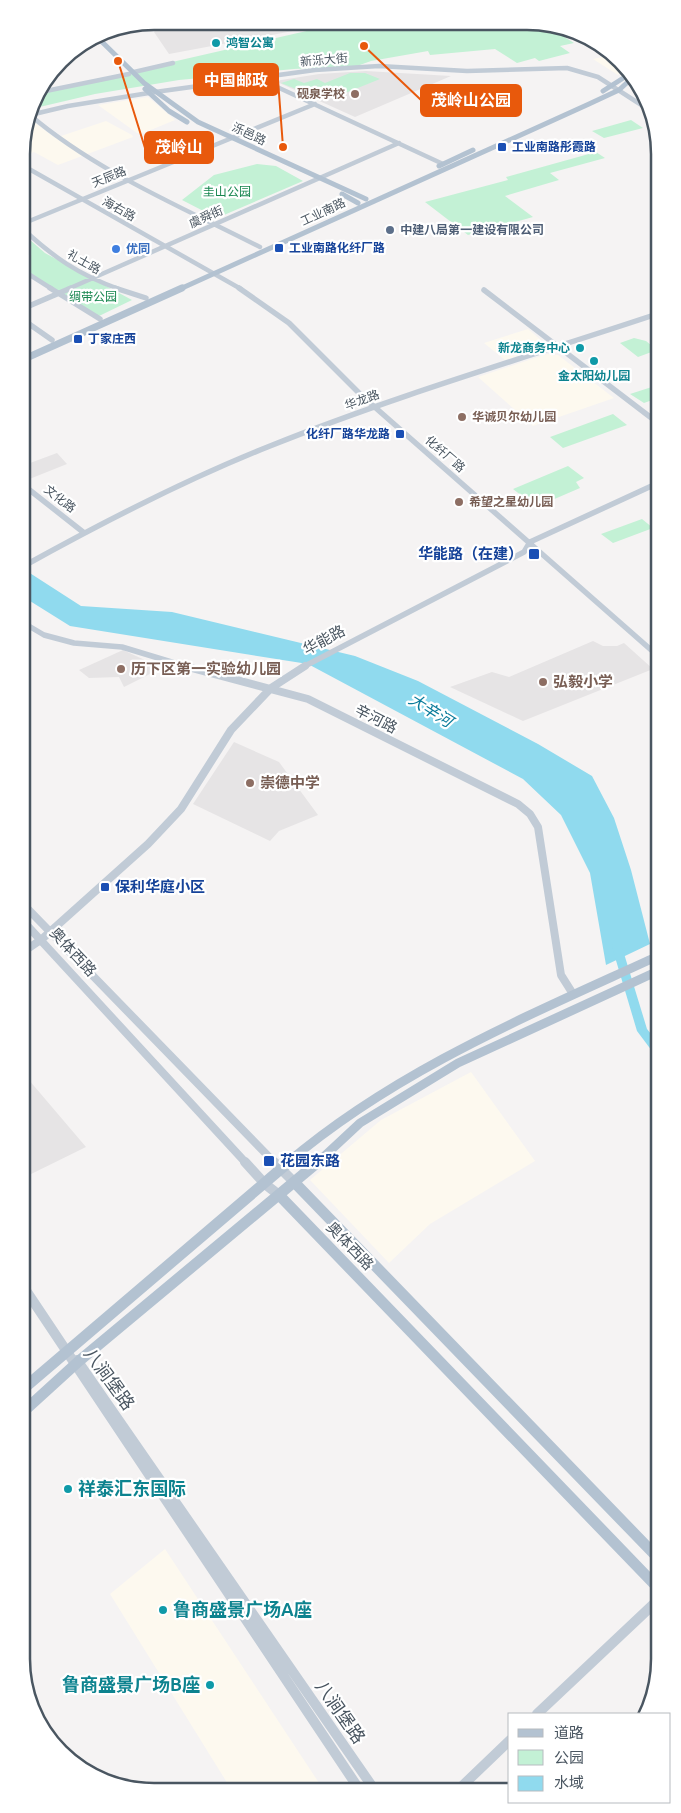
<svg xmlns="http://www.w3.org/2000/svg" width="681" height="1813" font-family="Ubuntu,'Noto Sans SC',sans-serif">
  <rect width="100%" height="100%" fill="#f5f3f3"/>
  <path fill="#fdf9ef" d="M611 55 621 60 625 68 618 75 593 59Z
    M148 97 175 120 141 134 137 133 98 105Z
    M31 120 55 138 106 121 132 135 133 137 58 165 34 152 22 157V145L28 121Z
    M528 329 548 346 505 360 484 343Z
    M547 354 558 355 614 398 533 426 478 377Z
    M471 1072 535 1161 430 1224 389 1263 310 1180 381 1120Z
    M165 1549 323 1789H231L110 1594Z"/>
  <path fill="#e6e4e5" d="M162 21 312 22 320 26 169 54 154 32Z
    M366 71 451 76 355 117 275 81 319 74Z
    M57 453 67 464 27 480 22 476V466Z
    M593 641 603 646H617L624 643 653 669 523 721 450 687 492 672 509 677Z
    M123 650 162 668 124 687 119 677 89 678 79 670Z
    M234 742 279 762 318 815 279 831 270 841 193 804Z
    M23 1073 86 1147 23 1178Z"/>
  <path fill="#c3f1d5" d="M317 22 553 24 570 33 563 36 574 43 560 46 570 53 539 61 535 58 517 63 495 49 430 55 428 51 371 61 357 66 294 69 179 80 95 94 31 109 37 93 324 27Z
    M350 73H365L380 79 333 98 311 88 322 83 301 91 281 83 294 79 304 83 317 79 325 83Z
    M631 120 643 128 604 138 592 131Z
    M596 152 605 158 550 173 559 180 505 196 533 217 468 235 425 202 508 180 506 177Z
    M257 164 276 166 303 181 217 218 182 200 214 175Z
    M22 233 45 253 132 300 97 317 22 268Z
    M634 338 646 341 657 350 638 357 620 343Z
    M658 385V398L644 403 630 394Z
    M613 414 627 425 563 448 550 437Z
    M568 466 584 478 576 482 580 488 536 507 513 489Z
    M642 519 653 528 613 543 601 534Z"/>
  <path fill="#90daee" d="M22 568 81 606 172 612 355 656 418 681 538 744 592 776 614 818 631 870 650 944 606 965 590 873 561 815 523 779 308 664 70 626 22 596Z"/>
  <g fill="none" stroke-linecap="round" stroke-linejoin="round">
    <path fill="#90daee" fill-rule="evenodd" d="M617 943 621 944 622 947 647 1029 659 1044V1056L655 1055 637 1031 612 947 613 944Z"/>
    <path stroke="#c1cbd6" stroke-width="4.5" d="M134 72 173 63
      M261 77 262 80 443 164
      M36 93 129 74
      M30 115 68 106 155 92 315 70 379 66 467 71 567 68 598 77 646 108
      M30 115C97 172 182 207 260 247
      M22 165 241 289
      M22 224 315 104
      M22 228C53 257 79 275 119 289
      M22 270 52 289
      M68 289 399 143"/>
    <path stroke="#c1cbd6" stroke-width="5.5" d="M50 288 100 319
      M115 288 146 298
      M239 288 289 323 361 395 658 656
      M484 290 658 423
      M22 309 71 288
      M22 319 52 340
      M22 484 83 532
      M22 567C103 522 184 480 270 446 397 395 528 357 657 314
      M22 622 44 635 74 643 122 647 188 667
      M303 667 524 552 530 542 658 483"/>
    <path stroke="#c1cbd6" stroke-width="8" d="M184 666 308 699 518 804 530 814 538 827 561 975 573 994
      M23 904 275 1163
      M23 921 246 1163
      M23 952 42 939 148 844 181 809 231 730 271 688 305 666"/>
    <path stroke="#c1cbd6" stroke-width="10" d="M245 1162 265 1184 279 1195
      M274 1162 295 1183
      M23 1286 359 1789
      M77 1360 374 1789
      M537 1714 659 1599
      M459 1789 510 1740"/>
    <path stroke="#b3c2d1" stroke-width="5" d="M96 36 144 83 198 122 366 199
      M145 89 169 111 187 122
      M603 91 628 75
      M439 166 473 150
      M342 194 358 203
      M180 289 589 104 619 90 631 79"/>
    <path stroke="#b3c2d1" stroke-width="7" d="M22 360 182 288"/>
    <path stroke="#b3c2d1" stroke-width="9" d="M287 1163C396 1070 530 1015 658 956
      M317 1163 360 1123 458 1063 658 971"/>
    <path stroke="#b3c2d1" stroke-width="11" d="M295 1183 659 1559
      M279 1195 659 1589
      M23 1389 289 1162
      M23 1412 79 1361 318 1162"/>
  </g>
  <g fill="#0f9aa8" stroke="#fff" stroke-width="2">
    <circle cx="216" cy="43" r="5"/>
    <circle cx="580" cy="348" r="5"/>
    <circle cx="594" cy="361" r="5"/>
    <circle cx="68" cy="1489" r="5"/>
    <circle cx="163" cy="1610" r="5"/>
    <circle cx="210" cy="1685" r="5"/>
  </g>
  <g fill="#8d6e63" stroke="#fff" stroke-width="2">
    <circle cx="355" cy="94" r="5"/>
    <circle cx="462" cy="417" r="5"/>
    <circle cx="459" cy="502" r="5"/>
    <circle cx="121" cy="669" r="5"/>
    <circle cx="543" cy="682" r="5"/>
    <circle cx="250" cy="783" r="5"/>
  </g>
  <g fill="#1a4fb4" stroke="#fff" stroke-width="2">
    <rect x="497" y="142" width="10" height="10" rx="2.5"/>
    <rect x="274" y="243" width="10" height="10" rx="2.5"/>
    <rect x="73" y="334" width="10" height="10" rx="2.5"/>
    <rect x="395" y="429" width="10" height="10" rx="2.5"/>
    <rect x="528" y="548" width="12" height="12" rx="2.5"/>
    <rect x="100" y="882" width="10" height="10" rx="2.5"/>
    <rect x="263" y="1155" width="12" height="12" rx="2.5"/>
  </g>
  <circle fill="#5c6f8a" stroke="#fff" stroke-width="2" cx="390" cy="230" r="5"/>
  <circle fill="#3f7fe0" stroke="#fff" stroke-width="2" cx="116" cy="249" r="5"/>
  <g text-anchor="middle" stroke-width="4.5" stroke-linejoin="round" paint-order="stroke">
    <g font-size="12" font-weight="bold" fill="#0d838f" stroke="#fff" text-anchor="start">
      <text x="226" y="47">鸿智公寓</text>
      <text x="570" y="352" text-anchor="end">新龙商务中心</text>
      <text x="594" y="380" text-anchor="middle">金太阳幼儿园</text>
    </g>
    <g font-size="12" fill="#4a5661" stroke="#fff">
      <text transform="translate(324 60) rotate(-5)" y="4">新泺大街</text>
      <text transform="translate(249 134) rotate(25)" y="4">泺邑路</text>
      <text transform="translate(109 177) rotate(-22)" y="4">天辰路</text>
      <text transform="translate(119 209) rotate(29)" y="4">海右路</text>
      <text transform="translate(323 212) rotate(-25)" y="4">工业南路</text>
      <text transform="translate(206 217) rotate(-24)" y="4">虞舜街</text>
      <text transform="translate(84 262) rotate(29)" y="4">礼士路</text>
      <text transform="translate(362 400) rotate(-20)" y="4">华龙路</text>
      <text transform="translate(445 454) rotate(41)" y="4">化纤厂路</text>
      <text transform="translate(60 499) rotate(38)" y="4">文化路</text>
    </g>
    <g font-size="12" font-weight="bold" fill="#785e54" stroke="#fff" text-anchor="start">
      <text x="345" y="98" text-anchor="end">砚泉学校</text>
      <text x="472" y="421">华诚贝尔幼儿园</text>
      <text x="469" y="506">希望之星幼儿园</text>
    </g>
    <g font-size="12" font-weight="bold" fill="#164399" stroke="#fff" text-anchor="start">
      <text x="512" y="151">工业南路彤霞路</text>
      <text x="289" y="252">工业南路化纤厂路</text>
      <text x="88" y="343">丁家庄西</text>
      <text x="390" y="438" text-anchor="end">化纤厂路华龙路</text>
    </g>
    <g font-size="12" fill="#17864f" stroke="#fff">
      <text x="227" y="196">圭山公园</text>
      <text x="93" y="301">绸带公园</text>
    </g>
    <g font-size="12" font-weight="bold" fill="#4e5e75" stroke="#fff" text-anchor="start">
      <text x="400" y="234">中建八局第一建设有限公司</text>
    </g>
    <g font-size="12" font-weight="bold" fill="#366cbe" stroke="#fff" text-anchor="start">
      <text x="126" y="253">优同</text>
    </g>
    <g font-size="15" font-weight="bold" fill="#164399" stroke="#fff" text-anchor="start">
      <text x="523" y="559" text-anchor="end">华能路（在建）</text>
      <text x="115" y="892">保利华庭小区</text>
      <text x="280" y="1166">花园东路</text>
    </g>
    <g font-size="15" fill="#4a5661" stroke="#fff">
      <text transform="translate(324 640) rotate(-28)" y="5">华能路</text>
      <text transform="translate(376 719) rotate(27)" y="5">辛河路</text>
      <text transform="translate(73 952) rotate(47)" y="5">奥体西路</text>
      <text transform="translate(350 1246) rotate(46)" y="5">奥体西路</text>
    </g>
    <g font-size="15" font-weight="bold" fill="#785e54" stroke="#fff" text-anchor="start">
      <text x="131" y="674">历下区第一实验幼儿园</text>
      <text x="553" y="687">弘毅小学</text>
      <text x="260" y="788">崇德中学</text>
    </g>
    <g font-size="16" font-style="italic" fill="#0c7c9b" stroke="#fff">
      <text transform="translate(431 710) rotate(32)" y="6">大辛河</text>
    </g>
    <g font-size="18" fill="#4a5661" stroke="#fff">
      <text transform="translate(109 1379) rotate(54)" y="6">八涧堡路</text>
      <text transform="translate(340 1712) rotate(55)" y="6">八涧堡路</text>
    </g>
    <g font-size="18" font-weight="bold" fill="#0d838f" stroke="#fff" text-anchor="start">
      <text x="78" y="1495">祥泰汇东国际</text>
      <text x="173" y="1616">鲁商盛景广场A座</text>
      <text x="200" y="1691" text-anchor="end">鲁商盛景广场B座</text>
    </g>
  </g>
  <path d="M0 0H681V1813H0ZM154 30H527A124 124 0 0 1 651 154V1659A124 124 0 0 1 527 1783H154A124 124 0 0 1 30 1659V154A124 124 0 0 1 154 30Z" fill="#fff" fill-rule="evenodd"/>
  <path fill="none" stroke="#4a5661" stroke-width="2.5" d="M154 30H527A124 124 0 0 1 651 154V1659A124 124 0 0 1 527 1783H154A124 124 0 0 1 30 1659V154A124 124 0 0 1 154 30Z"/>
  <path fill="none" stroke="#e8590c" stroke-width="2" d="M283 147L278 80M364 46L421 100M118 61L145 148"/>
  <g fill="#e8590c" stroke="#fff" stroke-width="2">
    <circle cx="283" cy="147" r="5"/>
    <circle cx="364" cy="46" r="5"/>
    <circle cx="118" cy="61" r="5"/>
  </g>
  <g fill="#e8590c" stroke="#e8590c" stroke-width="2">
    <rect x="194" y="64" width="84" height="31" rx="5"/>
    <rect x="421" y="85" width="100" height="31" rx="5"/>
    <rect x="145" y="132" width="68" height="31" rx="5"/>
  </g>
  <g font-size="16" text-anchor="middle" font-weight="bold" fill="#fff">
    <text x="236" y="86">中国邮政</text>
    <text x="471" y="106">茂岭山公园</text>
    <text x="179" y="153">茂岭山</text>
  </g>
  <rect x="508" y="1713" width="162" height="90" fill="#ffffff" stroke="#b7bbc0"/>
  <rect x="518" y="1729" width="25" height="8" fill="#b3c2d1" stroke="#b7bbc0"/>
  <text x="554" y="1738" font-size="15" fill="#4a5661">道路</text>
  <rect x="518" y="1750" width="25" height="15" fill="#c3f1d5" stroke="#b7bbc0"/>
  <text x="554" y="1763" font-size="15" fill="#4a5661">公园</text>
  <rect x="518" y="1776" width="25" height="15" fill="#90daee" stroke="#b7bbc0"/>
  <text x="554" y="1788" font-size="15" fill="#4a5661">水域</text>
</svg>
